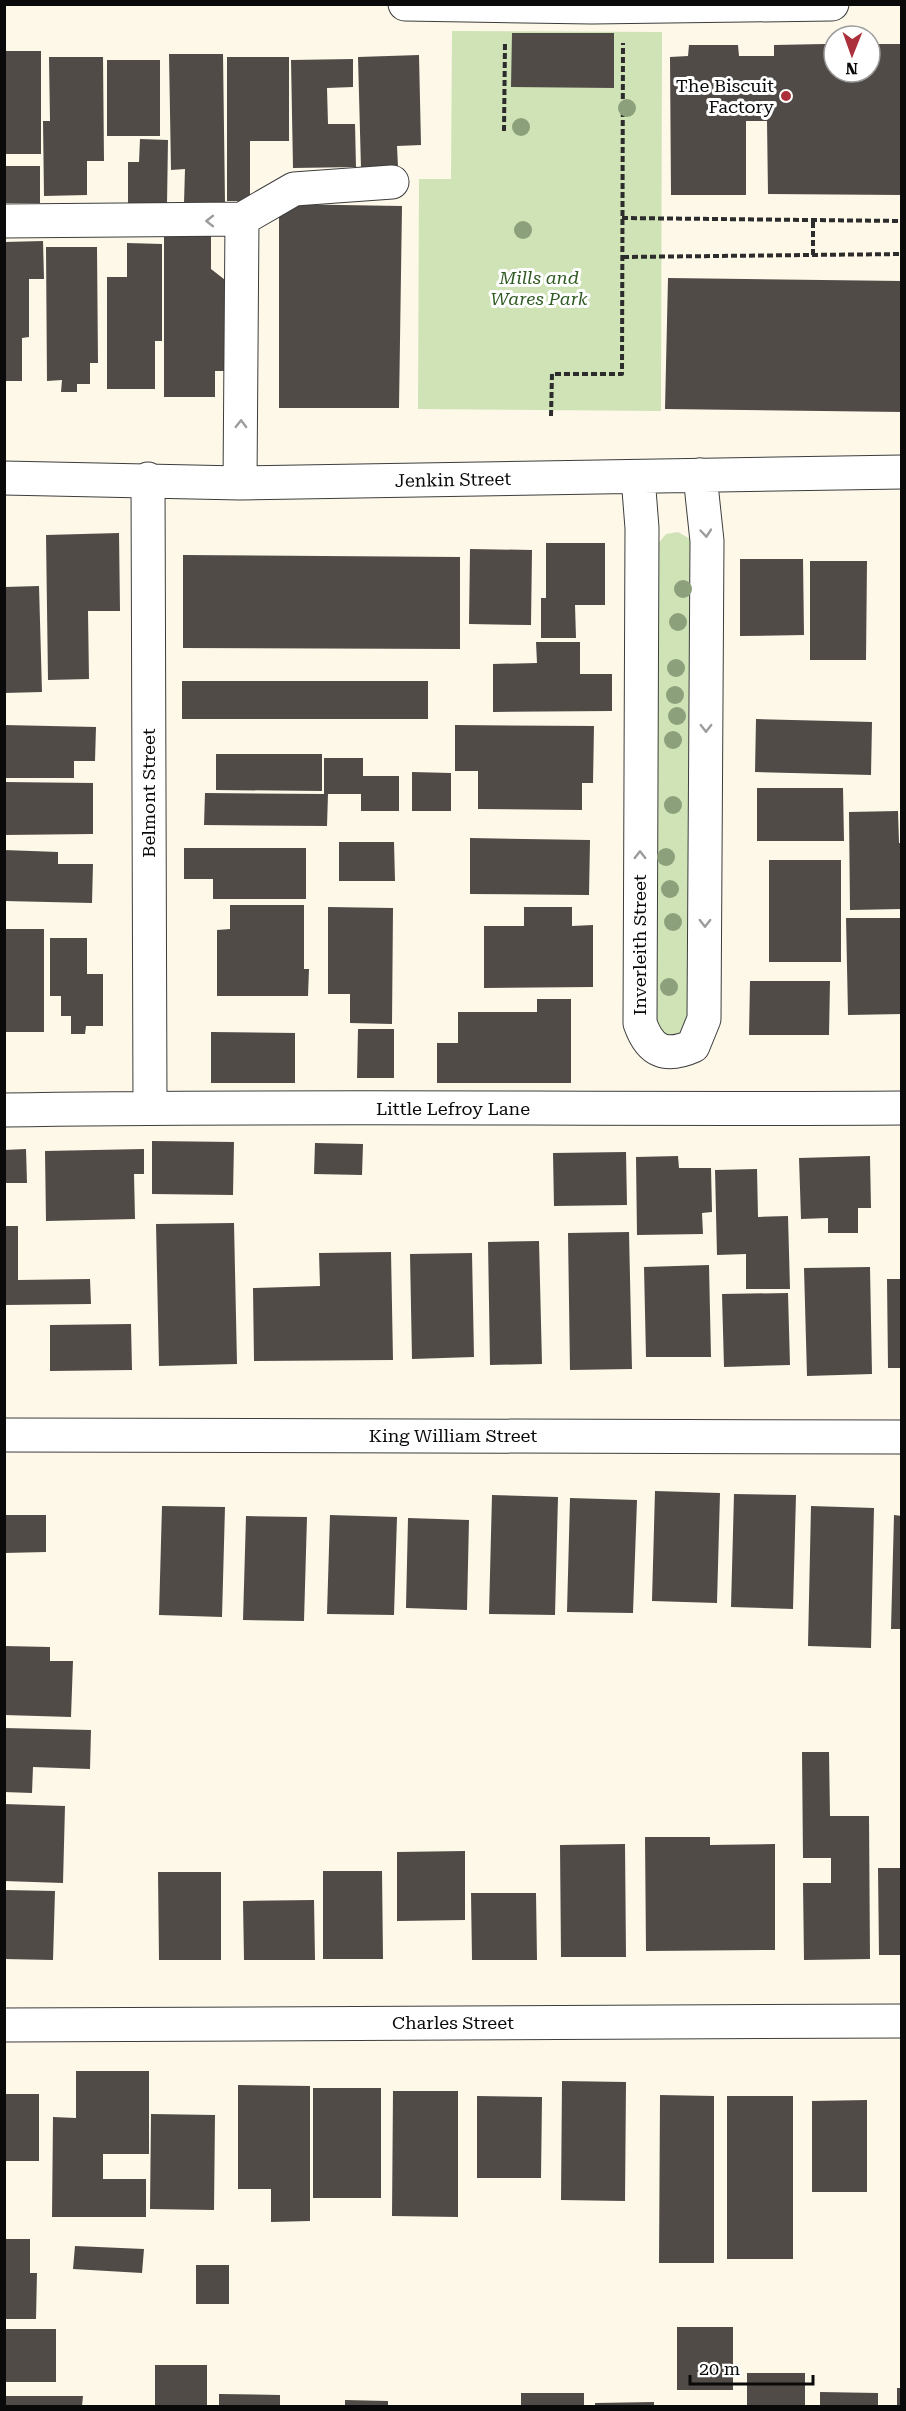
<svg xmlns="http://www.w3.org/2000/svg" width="906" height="2411" font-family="'Roboto Serif',serif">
  <rect width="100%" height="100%" fill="#fdf8e8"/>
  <path fill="#cfe3b6" d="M452 31 662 32 661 411 418 409 419 179H451Z
    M678 532 692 540 694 1021 675 1040 654 1028 657 545 666 534Z"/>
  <path fill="#514b47" d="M512 33H614V88L511 87Z
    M825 44 826 56H834V72H870V44H902V195L768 194 767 121H746V195H671L670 57 688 56 689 45H738L739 56H774V45Z
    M4 51H41V154H4Z
    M169 54H223L225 203H184L185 169 171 170Z
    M419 55 421 145 397 146 398 167 361 169 358 57Z
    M49 57H103L104 161H87V195L44 196 43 121H50Z
    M227 57H289V141H250V201H227Z
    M353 59V87L327 88 328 124H355L356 167 293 168 291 60Z
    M107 60H160V136H107Z
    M140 139 168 140 167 205H128V162H139Z
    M4 166H40V203H4Z
    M279 204 402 206 399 408H279Z
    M211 231V269L229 283 228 371H215V397H164V232Z
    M43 241 44 279H29V337L22 338V381H4V242Z
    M127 243 162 244V341H155V389H107V277H127Z
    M46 247H97L98 363H90V384H77V392H61L62 380 47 381Z
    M668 278 902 281V412L665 409Z
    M119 533 120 611H88L89 679 48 680 46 535Z
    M546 543H605V605H575L576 638H541V598H546Z
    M470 549 532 550 531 625 469 624Z
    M183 555 460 557V649L183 648Z
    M740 559H803L804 635 740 636Z
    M810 561H867L866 660H810Z
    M39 586 42 692 4 693V587Z
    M536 642H580V674H612V711L493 712V664L537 663Z
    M182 681H428V719H182Z
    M756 719 872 722 871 775 755 772Z
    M4 725 96 727 95 761H74V778H4Z
    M455 725 594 726 593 783H582V810L478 809V771H455Z
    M216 754H322V791L216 790Z
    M324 758H363V776H399V811H361V794H328L327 826 204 825 205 793 324 794Z
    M412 772 451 773V811H412Z
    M4 782 93 783V834L4 835Z
    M757 788H843L844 841H757Z
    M898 811 899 843H902V909L850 910 849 812Z
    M470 838 590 840 589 895 470 894Z
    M339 842H394L395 881H339Z
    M184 848H306V899H213V879H184Z
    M4 850 58 852V864H93L92 903 4 901Z
    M769 860H841V962H769Z
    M230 905H304V969H309L308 996H217V930L230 929Z
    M328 907 393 908 392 1024 350 1023V994H328Z
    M524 907H572V926L593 925V987L484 988V926H524Z
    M846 918H902V1014L848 1015Z
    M4 929H44V1032H4Z
    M50 938H87V974H103V1026H86L85 1034H71V1016H61V996H50Z
    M750 981H830L829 1035H749Z
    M537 999H571V1083H437V1043H458V1012H537Z
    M358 1029H394V1078H357Z
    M211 1032 295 1033V1083H211Z
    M152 1141 234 1142 233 1195 152 1194Z
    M315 1143 363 1144 362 1175 314 1174Z
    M26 1149 27 1183H4V1150Z
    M144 1149V1174H134L135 1219 46 1221 45 1151Z
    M626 1152 627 1205 554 1206 553 1153Z
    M678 1156 679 1168H711L712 1212 702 1213 703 1234 637 1235 636 1157Z
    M870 1156 871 1208H858V1233H828V1218L801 1219 799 1158Z
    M757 1169 758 1217 788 1216 790 1289H746V1254L717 1255 715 1170Z
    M234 1223 237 1364 159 1366 156 1224Z
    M4 1226H18V1280L90 1279 91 1304 4 1305Z
    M629 1232 632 1369 570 1370 568 1233Z
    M539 1241 542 1364 490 1365 488 1242Z
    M391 1252 393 1360 254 1361 253 1288 320 1286 319 1253Z
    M472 1253 474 1357 412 1359 410 1254Z
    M709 1265 711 1357H646L644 1267Z
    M870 1267 872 1374 807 1376 804 1268Z
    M887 1279H902V1368H888Z
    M788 1293 790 1365 724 1367 722 1294Z
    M131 1324 132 1370 50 1371V1325Z
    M655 1491 720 1493 717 1603 652 1601Z
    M734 1494 796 1495 793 1609 731 1607Z
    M492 1495 558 1497 555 1615 489 1614Z
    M570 1498 637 1500 633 1613 567 1612Z
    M162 1506 225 1507 222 1617 159 1615Z
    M811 1506 874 1508 871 1648 808 1646Z
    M4 1515H46V1552L4 1553Z
    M330 1515 397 1517 394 1615 327 1614Z
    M894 1515 902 1516V1629H891Z
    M246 1516 307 1517 304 1621 243 1620Z
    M408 1518 469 1520 467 1610 406 1608Z
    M4 1646 50 1647V1661H73L71 1717 4 1715Z
    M4 1728 91 1730 90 1769 33 1767 32 1793 4 1792Z
    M802 1752H829L830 1816H869L870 1959 804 1960 803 1883H831V1858H803Z
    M4 1804 65 1806 63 1883 4 1881Z
    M645 1837H710V1845L775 1844V1950L646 1951Z
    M625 1844 626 1957H561L560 1845Z
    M465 1851V1920L397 1921V1852Z
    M878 1868H902V1955H879Z
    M323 1871H382L383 1959H323Z
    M158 1872H221V1960H159Z
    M4 1890 55 1891 53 1960 4 1959Z
    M471 1893H536L537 1960H472Z
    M314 1900 315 1960H244L243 1901Z
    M76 2071H149V2154H103V2179H146V2217H52L53 2117 76 2118Z
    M562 2081 626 2082 625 2201 561 2200Z
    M238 2085 310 2086V2221L271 2222V2189H238Z
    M313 2088H381V2198H313Z
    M393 2091H458V2217L392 2216Z
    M4 2094H39V2161H4Z
    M660 2095 714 2096V2263H659Z
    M477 2096 542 2097 541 2178H477Z
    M727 2096H793V2259H727Z
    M867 2100V2192H812V2101Z
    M151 2114 215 2115 214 2210 150 2209Z
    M4 2239H30V2273H37L36 2319H4Z
    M75 2246 144 2249 142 2273 73 2269Z
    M196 2265H229V2304H196Z
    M677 2327H733V2390H677Z
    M4 2329H56V2382H4Z
    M155 2365H207V2406H155Z
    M747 2373H805V2406H747Z
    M897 2388H902V2406H897Z
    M820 2392 878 2393V2406H820Z
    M521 2393H584V2406H521Z
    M219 2394 280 2395V2406H219Z
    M4 2396H83L82 2406H4Z
    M345 2400 388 2401V2406H345Z
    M654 2402V2406H595V2403Z"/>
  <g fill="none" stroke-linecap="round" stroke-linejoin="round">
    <defs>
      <path id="street" d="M405 4 592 7 832 4
        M242 219 294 189 392 182
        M4 221 242 219 240 483
        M638 477 642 528 640 1023C650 1052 666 1058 693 1046L704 1019 707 541 700 475
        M4 478 240 483 902 472
        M148 479 150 1107
        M4 1110C303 1105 603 1110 902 1108
        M4 1435 902 1437
        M4 2025 902 2021"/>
    </defs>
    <use href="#street" stroke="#3d3d3d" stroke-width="35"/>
    <path stroke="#2c2c2c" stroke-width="4" stroke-dasharray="6 3" stroke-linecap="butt" d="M504 131 505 43
      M622 218 902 221
      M813 255V220
      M623 257 902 254
      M551 416 552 374H622L623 43"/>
    <use href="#street" stroke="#fff" stroke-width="33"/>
  </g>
  <g fill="#8ca17b">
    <circle cx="627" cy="108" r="9"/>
    <circle cx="521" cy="127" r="9"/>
    <circle cx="523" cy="230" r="9"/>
    <circle cx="683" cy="589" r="9"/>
    <circle cx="678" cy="622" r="9"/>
    <circle cx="676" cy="668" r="9"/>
    <circle cx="675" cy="695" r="9"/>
    <circle cx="677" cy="716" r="9"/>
    <circle cx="673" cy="740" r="9"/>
    <circle cx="673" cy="805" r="9"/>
    <circle cx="666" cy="857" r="9"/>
    <circle cx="670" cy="889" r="9"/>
    <circle cx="673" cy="922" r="9"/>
    <circle cx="669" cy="987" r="9"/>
  </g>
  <defs><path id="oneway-chevron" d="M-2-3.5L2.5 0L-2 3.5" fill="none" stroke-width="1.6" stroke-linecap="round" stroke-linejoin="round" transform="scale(1.5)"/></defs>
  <g stroke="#9d9d9d">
    <use href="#oneway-chevron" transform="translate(210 221) rotate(180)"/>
    <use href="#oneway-chevron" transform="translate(241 424) rotate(-89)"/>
    <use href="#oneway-chevron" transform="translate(706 533) rotate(85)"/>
    <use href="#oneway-chevron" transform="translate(706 728) rotate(90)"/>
    <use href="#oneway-chevron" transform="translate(640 855) rotate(-90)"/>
    <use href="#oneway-chevron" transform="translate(705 923) rotate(90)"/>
  </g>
  <circle fill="#ac303b" stroke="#fff" stroke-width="2" cx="786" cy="96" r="6"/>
  <g text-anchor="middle" stroke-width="6" stroke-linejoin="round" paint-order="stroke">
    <g font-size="18" fill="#0a0a0a" stroke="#fff" text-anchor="end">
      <text x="774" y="92">The Biscuit<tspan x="774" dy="21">Factory</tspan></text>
    </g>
    <g font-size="18" font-style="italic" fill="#2f5a21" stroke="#fff">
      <text x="539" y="284">Mills and<tspan x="539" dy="21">Wares Park</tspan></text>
    </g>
    <g font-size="18" fill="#0a0a0a" stroke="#fff">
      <text transform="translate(453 480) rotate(-1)" y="6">Jenkin Street</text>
      <text transform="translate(149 793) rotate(-90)" y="6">Belmont Street</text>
      <text transform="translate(640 945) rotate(-90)" y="6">Inverleith Street</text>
      <text x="453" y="1115">Little Lefroy Lane</text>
      <text x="453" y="1442">King William Street</text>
      <text x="453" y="2029">Charles Street</text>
    </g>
  </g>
  <rect width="906" height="2411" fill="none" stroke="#0a0a0a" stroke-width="12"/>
  <g transform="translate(852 54) rotate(181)"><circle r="28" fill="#ffffff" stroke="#9d9d9d" stroke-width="1.5"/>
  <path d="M0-4.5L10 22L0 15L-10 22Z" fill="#ac303b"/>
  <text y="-9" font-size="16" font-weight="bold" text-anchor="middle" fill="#0a0a0a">N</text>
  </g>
  <path d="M690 2375v9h123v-9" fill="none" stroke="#0a0a0a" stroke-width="3"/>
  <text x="699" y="2375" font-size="18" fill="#0a0a0a" stroke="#ffffff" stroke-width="4.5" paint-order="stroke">20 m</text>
</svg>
